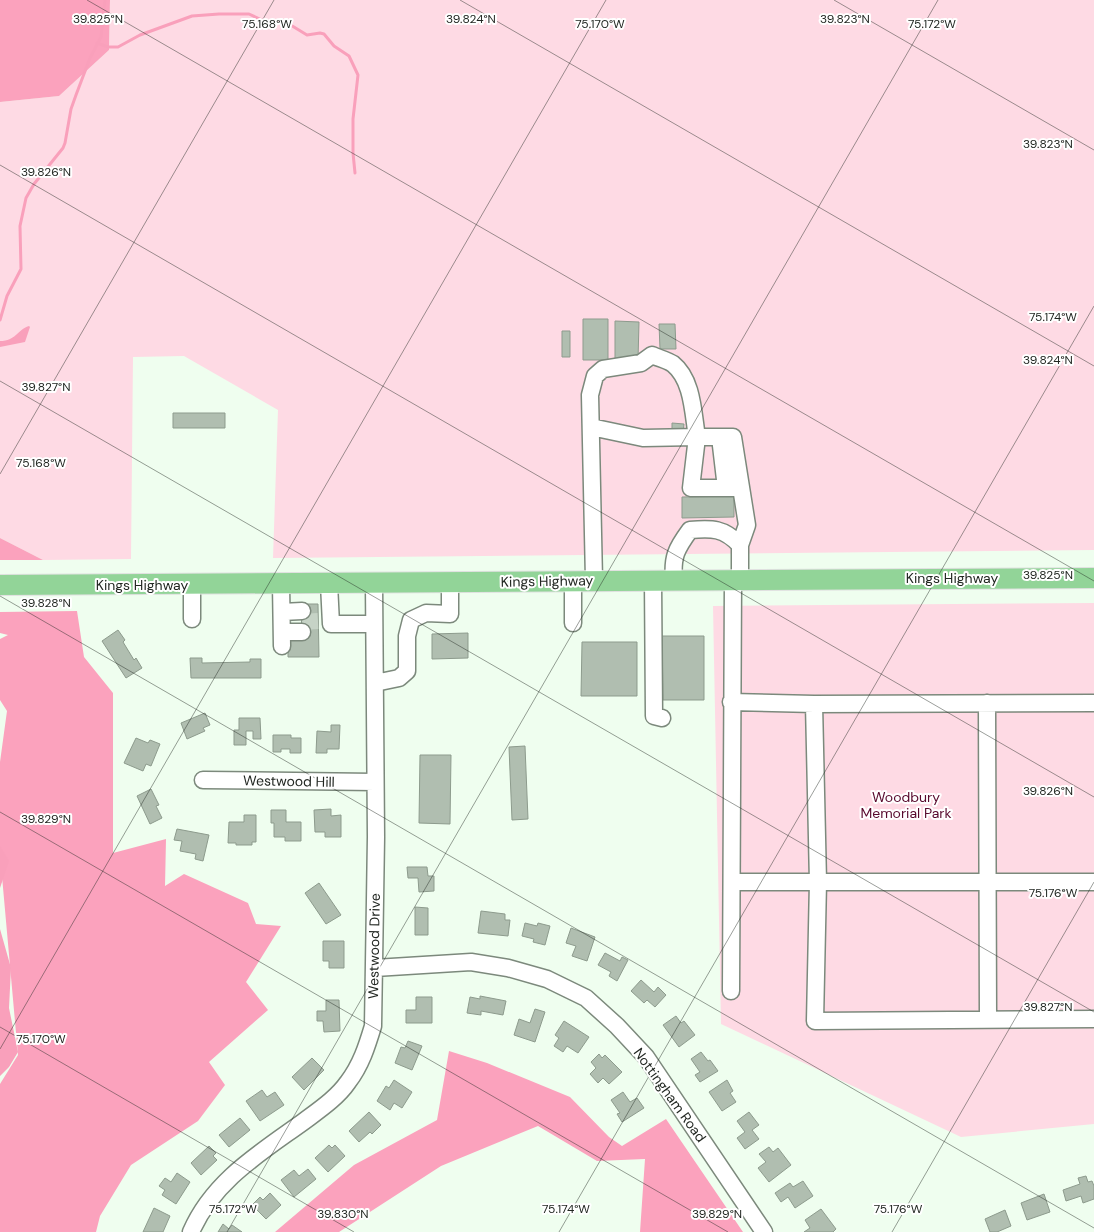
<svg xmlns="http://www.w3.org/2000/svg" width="1094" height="1232" font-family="'DM Sans',sans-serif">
  <rect width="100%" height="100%" fill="#effeef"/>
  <path fill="#fedae4" d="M110 0H1094V550L273 558 278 410 184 356 133 357 131 559 43 560 0 538V102L59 96 109 50Z
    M1094 603V1124L961 1137 721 1024 713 606Z"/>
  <path fill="#fba2bd" d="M0 0H110L109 50 59 96 0 102Z
    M0 538 43 560H0Z
    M77 611 84 657 113 693V853L166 839 165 886 184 874 248 903 256 924 281 926 246 982 268 1010 209 1062 225 1085 198 1121 131 1165 100 1216 96 1232H0V1084L18 1055 0 854V762L7 711 0 700V639L8 635 0 633V612Z
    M449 1051 487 1063 570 1097 609 1137 622 1146 666 1119 743 1232H640L645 1159 597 1161 538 1126 441 1166 339 1232H275L354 1165 437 1120Z"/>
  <path fill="#f9a0bb" d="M29 326 30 327 25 342 0 347V341C16 341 17 330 29 326Z
    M0 846 9 861 0 888Z
    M0 929 11 968 9 1008 18 1052 9 1067 0 1076Z"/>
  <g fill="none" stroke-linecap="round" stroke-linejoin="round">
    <path stroke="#f9a0bb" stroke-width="3" d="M97 43 108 47H118L140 35 192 16 219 14H249L262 20 289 24 307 35 320 33 324 34 334 46 349 56 358 75 353 119V153L355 173
      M0 320 7 296 21 269 20 226 26 198 34 184 63 148 65 143 71 109 76 95 90 58 101 37 105 0"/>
  </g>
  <path fill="#b0beb0" stroke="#8d9b8d" d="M583 319H608V360H583Z
    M615 321 639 322 638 360H615Z
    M659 324H675L676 349H660Z
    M562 331H570V357H562Z
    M173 413H225V428H173Z
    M672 423 684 424 683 434H672Z
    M734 496V517L682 518V497Z
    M301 604H318L319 657H288V638H302Z
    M118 630 125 640 123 642 134 660 136 658 142 668 126 678 102 641Z
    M468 633V658L432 659V634Z
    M662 636H704V700H663Z
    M582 642H637V696H581Z
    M190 658H202V663L250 662V659H261V678H191Z
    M205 713 210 725 203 728 205 731 187 739 181 723Z
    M239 718H260L261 739H253V731H246V745H234V730H239Z
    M331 725H340L339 749H327V753H316L317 731 331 732Z
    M273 735H291V738H301V753H290V749H281V752H273Z
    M136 738 148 743 150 740 160 744 151 766 146 764 143 771 124 763Z
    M525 746 528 819 512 820 509 747Z
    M420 755H451L450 824 419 823Z
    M151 789 159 805 156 806 162 818 150 824 137 796Z
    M331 809V816L341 815V837H325V832H315L314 810Z
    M271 810H286V822H301V841H285V837H274V823H271Z
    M244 815H256V842H252V845H236V843H228L229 822H244Z
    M177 829 209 835 203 861 195 859 196 854 180 851 182 841 174 840Z
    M407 867H427L428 876H434V891L419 892 418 878H408Z
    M319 883 341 915 326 924 305 893Z
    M415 907 428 908V935H415Z
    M481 911 505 914V920H510L508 936 478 933Z
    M525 923 537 926 538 923 550 926 545 945 533 942 534 939 522 936Z
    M571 928 595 937 587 961 572 956 576 946 566 943Z
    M323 941H344V968H329V961H323Z
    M605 953 620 961 622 957 628 960 617 981 609 976 611 972 598 965Z
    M641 980 654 992 658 987 666 995 655 1007 647 1000 644 1003 631 991Z
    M480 996 506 1001 503 1015 481 1011V1015L467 1013 470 997 480 999Z
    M416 997H432V1023H406V1010H416Z
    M326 1000H339L340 1031 324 1032 323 1021H317V1011H326Z
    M535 1009 545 1012 535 1042 514 1035 519 1019 530 1023Z
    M676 1016 681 1023 684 1021 695 1035 679 1047 663 1025Z
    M564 1021 589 1037 578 1053 567 1046 563 1052 554 1046 559 1038 555 1035Z
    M408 1041 422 1046 412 1070 395 1063 401 1047 405 1048Z
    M701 1052 708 1061 710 1060 718 1071 700 1082 695 1075 700 1072 691 1059Z
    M599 1054 602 1058 605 1055 622 1072 609 1084 603 1078 598 1083 590 1074 596 1068 591 1062Z
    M312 1058 324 1070 304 1090 292 1077Z
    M394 1080 412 1092 402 1108 394 1103 390 1110 377 1101 386 1086 389 1088Z
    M727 1080 733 1091 730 1093 736 1102 722 1111 709 1092Z
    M262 1090 267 1097 275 1092 284 1105 260 1121 246 1101Z
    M623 1092 630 1102 637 1098 644 1108 622 1122 617 1114 620 1113 611 1100Z
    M369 1112 381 1125 372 1134 370 1132 359 1142 349 1131Z
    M749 1112 759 1125 752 1130 759 1139 745 1149 737 1138 745 1132 737 1121Z
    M240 1118 250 1130 229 1147 219 1135Z
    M329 1145 332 1148 335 1145 345 1156 328 1172 315 1158Z
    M209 1146 216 1153 213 1156 217 1160 201 1175 191 1163Z
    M769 1147 773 1152 778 1148 791 1165 769 1182 758 1168 766 1162 759 1154Z
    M308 1169 316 1179 294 1197 281 1180 294 1170 299 1176Z
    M177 1173 190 1182 176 1204 162 1195 165 1190 159 1186 165 1178 171 1182Z
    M1086 1176 1088 1182 1092 1181 1094 1186V1199L1083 1203 1081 1196 1066 1201 1063 1190 1080 1184 1078 1178Z
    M803 1181 813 1196 795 1208 788 1197 781 1202 775 1193 790 1183 793 1187Z
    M270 1193 281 1205 266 1219 252 1205 260 1197 263 1200Z
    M1044 1194 1050 1212 1027 1220 1021 1203Z
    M154 1208 170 1216 163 1232H143Z
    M821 1209 836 1229 833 1232H804L810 1228 805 1220Z
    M1005 1210 1011 1226 997 1232H990L985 1219Z
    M223 1224 229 1229 232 1225 242 1232H218Z"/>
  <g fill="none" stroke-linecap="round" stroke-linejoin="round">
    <path stroke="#c6d3c6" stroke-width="16" stroke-dasharray="16 8" stroke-linecap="butt" d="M302 622 318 621"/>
    <defs>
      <path id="minor" d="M591 427 643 438 697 437 691 488H741
        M720 437 726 488
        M594 580 590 395 595 376 603 369 641 363 652 355C658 358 667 360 673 364 693 380 693 414 697 437H733L747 525 740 545
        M653 580 654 716 662 718
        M674 580C672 557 676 549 690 530 712 528 724 528 740 545V580
        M281 584 282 646
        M329 584 331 624H374
        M282 612 302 611
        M192 619V585
        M573 623V581
        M282 632H302
        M375 683 399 678 407 671V636L411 620 426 613 450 614V582
        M731 702 814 704 1094 703
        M987 703 988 1019
        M814 704 818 882 815 1021 1094 1019
        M203 780 375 782
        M732 882H1094
        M375 968 471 962 508 968 547 979 586 998 617 1026 646 1057 764 1232
        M731 991 733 580
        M191 1232C213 1181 260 1153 303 1122 319 1110 337 1098 348 1082 361 1065 367 1046 373 1026L376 837 374 584"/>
      <path id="major" d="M0 585 1094 578"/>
    </defs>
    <use href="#minor" stroke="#7c897c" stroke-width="19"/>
    <use href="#major" stroke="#e0e1e0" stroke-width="22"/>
    <use href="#minor" stroke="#fff" stroke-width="16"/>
    <use href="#major" stroke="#92d498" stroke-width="20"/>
  </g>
  <path fill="none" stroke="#222722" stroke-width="1" stroke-opacity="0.45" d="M87 0 1094 581M460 0 1094 366M834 0 1094 150M0 165 1094 797M0 381 1094 1012M0 474 274 0M0 596 1094 1228M0 812 728 1232M0 1027 354 1232M0 1049 606 0M227 1232 938 0M559 1232 1094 306M892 1232 1094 882"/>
  <g text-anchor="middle" stroke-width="4" stroke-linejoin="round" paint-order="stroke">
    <g font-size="14" fill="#222722" stroke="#fff">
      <text x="952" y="583">Kings Highway</text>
      <text transform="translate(547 581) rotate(-1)" y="5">Kings Highway</text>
      <text x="142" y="590">Kings Highway</text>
      <text transform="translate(289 781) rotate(1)" y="5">Westwood Hill</text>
      <text transform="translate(374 946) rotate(-89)" y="5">Westwood Drive</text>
      <text transform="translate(670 1095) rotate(54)" y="5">Nottingham Road</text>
    </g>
    <g font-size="14" fill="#57082c" stroke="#fff">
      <text x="906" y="802">Woodbury<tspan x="906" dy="16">Memorial Park</tspan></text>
    </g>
  </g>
  <g font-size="12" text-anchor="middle" fill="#222722" stroke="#fff" stroke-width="4" stroke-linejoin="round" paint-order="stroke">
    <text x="98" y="23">39.825°N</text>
    <text x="471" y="23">39.824°N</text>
    <text x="845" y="23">39.823°N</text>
    <text x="267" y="28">75.168°W</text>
    <text x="600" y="28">75.170°W</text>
    <text x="932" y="28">75.172°W</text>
    <text x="1048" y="148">39.823°N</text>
    <text x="46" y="176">39.826°N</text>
    <text x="1053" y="321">75.174°W</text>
    <text x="1048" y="364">39.824°N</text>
    <text x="46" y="391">39.827°N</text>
    <text x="41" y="467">75.168°W</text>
    <text x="1048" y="579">39.825°N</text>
    <text x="46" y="607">39.828°N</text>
    <text x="1048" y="795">39.826°N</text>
    <text x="46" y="823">39.829°N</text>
    <text x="1053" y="897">75.176°W</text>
    <text x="1048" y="1011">39.827°N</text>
    <text x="41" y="1043">75.170°W</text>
    <text x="233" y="1213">75.172°W</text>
    <text x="566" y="1213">75.174°W</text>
    <text x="898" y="1213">75.176°W</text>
    <text x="343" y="1218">39.830°N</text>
    <text x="717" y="1218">39.829°N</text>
  </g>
</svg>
